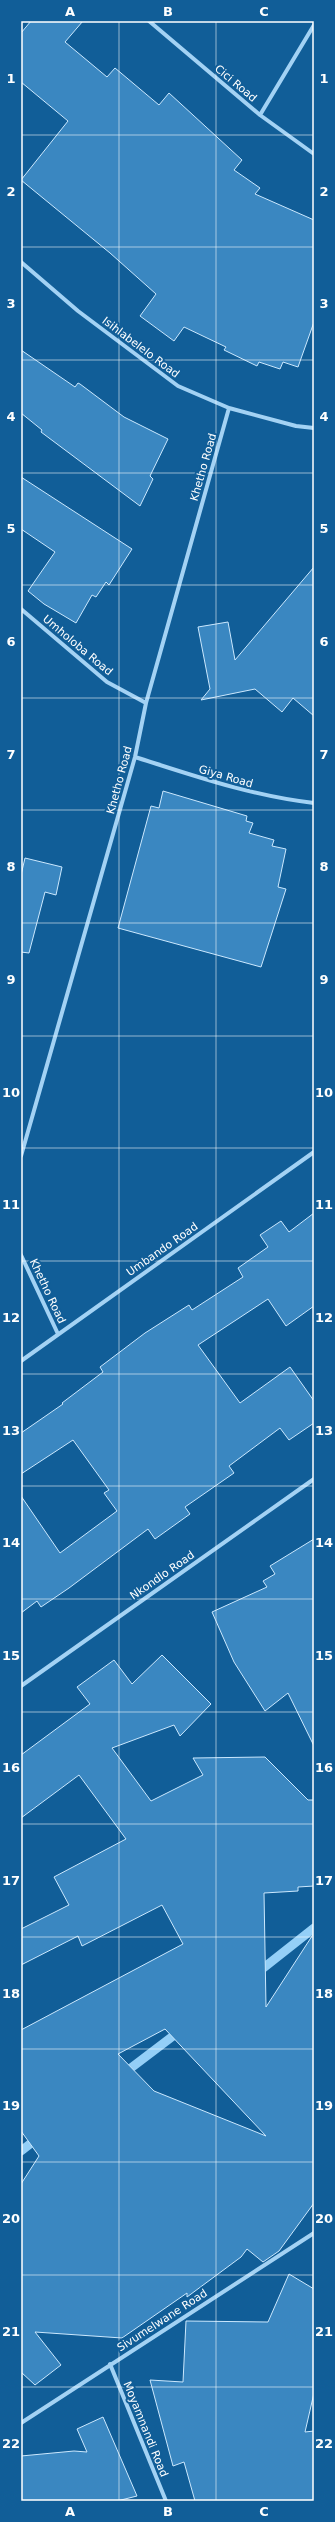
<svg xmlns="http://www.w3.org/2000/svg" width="335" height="2522" font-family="'DejaVu Sans',sans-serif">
  <rect width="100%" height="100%" fill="#115e98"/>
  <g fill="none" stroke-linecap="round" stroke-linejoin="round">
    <path stroke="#94cff7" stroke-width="9" d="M257 1973 314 1928
      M123 2074 181 2030
      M21 2151 39 2137"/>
  </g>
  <path fill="#3a87c1" stroke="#cbe8fe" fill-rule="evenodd" d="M31 21H83L65 42 107 77 115 68 159 105 169 93 242 160 234 170 260 188 255 194 314 220V322L298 367 283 362 280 369 259 362 257 366 224 350 226 347 184 327 174 341 140 316 156 294 110 253 21 180 68 121 21 82V33Z
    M21 350 75 387 78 383 80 384 124 417 168 439 150 476 153 479 140 506 41 432 42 430 21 413Z
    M21 477 132 549 109 585 106 582 96 597 92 595 76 623 44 604 28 591 55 552 21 529Z
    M314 567V716L293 698 282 712 255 689 201 700 210 689 198 627 228 622 235 660Z
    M163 791 247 816 246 821 253 823 249 833 274 840 272 846 286 849 278 887 286 889 261 967 118 928 151 806 159 808Z
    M25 858 62 867 56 895 45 892 29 953 21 952V875Z
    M314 1213V1306L286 1326 268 1299 198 1345 240 1403 290 1367 314 1401V1423L289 1440 280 1428 229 1466 234 1473 185 1507 190 1514 155 1539 148 1529 69 1588 41 1607 37 1601 21 1613V1496L60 1553 117 1511 104 1493 109 1490 73 1440 21 1474V1433L63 1404 62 1403 103 1372 100 1367 145 1333 189 1305 192 1310 243 1277 238 1268 268 1247 260 1235 281 1221 289 1232Z
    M314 1539V1746L288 1693 265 1711 234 1662 212 1612 267 1587 263 1581 275 1574 270 1566Z
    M162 1655 211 1704 180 1736 174 1725 112 1748 151 1801 203 1775 193 1758 265 1757 308 1800H314V1886L298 1887V1891L264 1893 266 2007 314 1933V2203L279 2251 263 2262 247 2249 241 2257 187 2297V2293L122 2338 35 2332 61 2365 35 2385 21 2372V2184L39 2156 21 2131V2030L183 1944 162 1905 82 1946 78 1936 21 1965V1929L69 1905 54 1877 126 1839 79 1775 21 1818V1755L90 1704 77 1687 114 1660 132 1684ZM165 2029 266 2136 154 2091 118 2054Z
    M289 2274 314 2289V2393L305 2432 314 2431V2501H195L184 2462 173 2466 150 2380 183 2382 186 2321 268 2322Z
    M103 2417 137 2496 117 2501H21V2456L74 2451 87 2452 77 2429Z"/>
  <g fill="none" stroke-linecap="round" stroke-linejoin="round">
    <path stroke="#a3d2f4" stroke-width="4" d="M149 21 260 115 314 154
      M260 115 314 25
      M21 262 78 311 178 386 229 408 296 426 314 428
      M21 609 107 682 146 703
      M135 757C195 776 252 796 314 803
      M21 1156 135 757 146 703 229 408
      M21 1255 58 1334
      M21 1361 314 1152
      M21 1686 314 1479
      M110 2364 166 2501
      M21 2423 314 2233"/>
  </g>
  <path fill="none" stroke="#fff" stroke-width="1" stroke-opacity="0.55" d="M119 21V2501M216 21V2501M21 135H314M21 247H314M21 360H314M21 473H314M21 585H314M21 698H314M21 810H314M21 923H314M21 1036H314M21 1148H314M21 1261H314M21 1374H314M21 1486H314M21 1599H314M21 1712H314M21 1824H314M21 1937H314M21 2049H314M21 2162H314M21 2275H314M21 2387H314"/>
  <g text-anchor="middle" stroke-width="4" stroke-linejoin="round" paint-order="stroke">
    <g font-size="11" fill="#fff" stroke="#115e98">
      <text transform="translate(236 83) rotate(40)" y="4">Cici Road</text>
      <text transform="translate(141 347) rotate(37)" y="4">Isihlabelelo Road</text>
      <text transform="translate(203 467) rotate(-74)" y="4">Khetho Road</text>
      <text transform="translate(78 645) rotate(40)" y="4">Umholoba Road</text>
      <text transform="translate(226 776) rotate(16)" y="4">Giya Road</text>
      <text transform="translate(119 780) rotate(-75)" y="4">Khetho Road</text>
      <text transform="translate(162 1249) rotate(-35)" y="4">Umbando Road</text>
      <text transform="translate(48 1291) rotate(65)" y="4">Khetho Road</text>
      <text transform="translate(162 1575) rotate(-35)" y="4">Nkondlo Road</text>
      <text transform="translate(162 2320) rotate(-33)" y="4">Sivumelwane Road</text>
      <text transform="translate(146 2429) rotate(68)" y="4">Moyamnandi Road</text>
    </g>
  </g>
  <rect width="335" height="2522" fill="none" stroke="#115e98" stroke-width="44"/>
  <rect x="22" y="22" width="291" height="2478" fill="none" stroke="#fff" stroke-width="1.5"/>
  <g font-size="13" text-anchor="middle" font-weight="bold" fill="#fff">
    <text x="70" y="16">A</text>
    <text x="168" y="16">B</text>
    <text x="264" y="16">C</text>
    <text x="11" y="83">1</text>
    <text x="324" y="83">1</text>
    <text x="11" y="196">2</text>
    <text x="324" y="196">2</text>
    <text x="11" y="308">3</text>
    <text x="324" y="308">3</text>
    <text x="11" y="421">4</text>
    <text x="324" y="421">4</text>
    <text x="11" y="533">5</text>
    <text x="324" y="533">5</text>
    <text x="11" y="646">6</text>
    <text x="324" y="646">6</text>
    <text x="11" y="759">7</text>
    <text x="324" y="759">7</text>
    <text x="11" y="871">8</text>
    <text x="324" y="871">8</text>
    <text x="11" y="984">9</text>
    <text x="324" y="984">9</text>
    <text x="11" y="1097">10</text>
    <text x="324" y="1097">10</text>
    <text x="11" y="1209">11</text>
    <text x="324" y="1209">11</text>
    <text x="11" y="1322">12</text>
    <text x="324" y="1322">12</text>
    <text x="11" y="1435">13</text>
    <text x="324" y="1435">13</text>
    <text x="11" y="1547">14</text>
    <text x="324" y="1547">14</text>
    <text x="11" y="1660">15</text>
    <text x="324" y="1660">15</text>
    <text x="11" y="1772">16</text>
    <text x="324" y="1772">16</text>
    <text x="11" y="1885">17</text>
    <text x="324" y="1885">17</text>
    <text x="11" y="1998">18</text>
    <text x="324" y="1998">18</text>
    <text x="11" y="2110">19</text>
    <text x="324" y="2110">19</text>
    <text x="11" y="2223">20</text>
    <text x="324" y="2223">20</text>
    <text x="11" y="2336">21</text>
    <text x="324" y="2336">21</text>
    <text x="11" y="2448">22</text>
    <text x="324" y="2448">22</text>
    <text x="70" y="2516">A</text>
    <text x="168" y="2516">B</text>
    <text x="264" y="2516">C</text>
  </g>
</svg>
